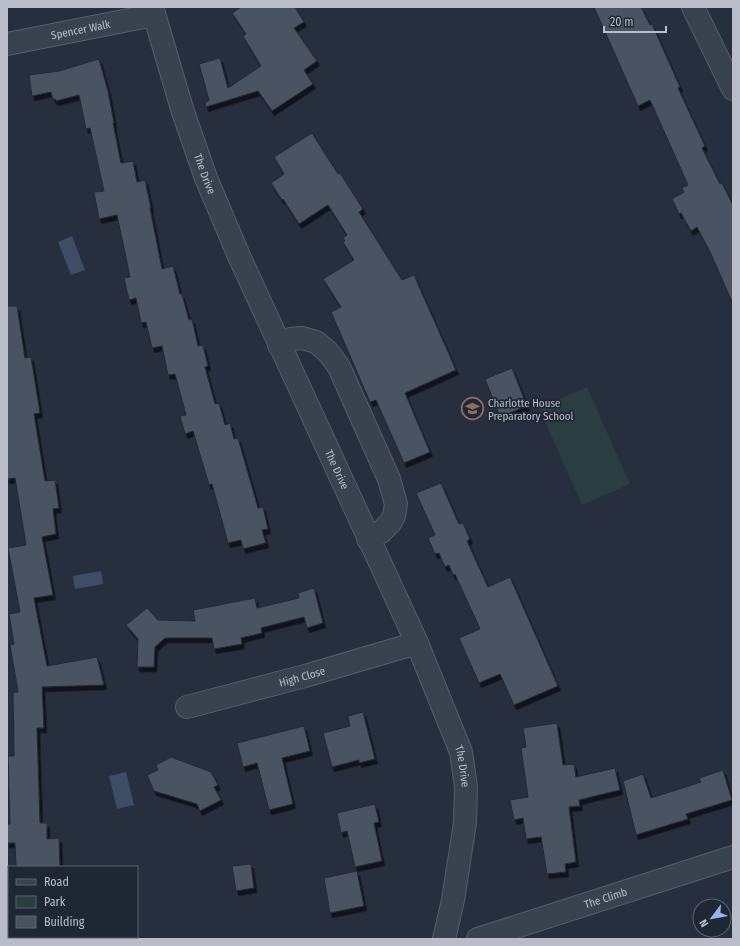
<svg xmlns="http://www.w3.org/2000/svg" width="740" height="946" font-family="'Fira Sans Condensed',sans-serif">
  <defs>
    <filter id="shadow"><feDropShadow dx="2.5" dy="4.5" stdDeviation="0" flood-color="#0009"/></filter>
  </defs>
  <rect width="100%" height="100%" fill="#272f3e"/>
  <path fill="#2a3d41" d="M587 387 630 484 582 505 539 408Z"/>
  <path fill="#3e4c66" d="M72 236 85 270 71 275 58 242Z
    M101 571 103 584 75 589 73 576Z
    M126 772 134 805 117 809 109 776Z"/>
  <path fill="#495262" stroke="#222936" filter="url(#shadow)" d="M241 7H295L304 22 294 28 317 61 304 70 313 84 272 111 258 91 206 107 205 103 209 100 199 64 220 58 228 88 261 66 243 36 246 34 232 13Z
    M594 7H641L650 25 652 24 680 87 678 88 705 146 702 148 720 184 722 183 733 205V304L711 254 697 227 691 231 681 213 679 214 672 199 684 192 682 188 688 185 650 100 638 106Z
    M99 59 108 91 114 123H113L121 163 133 161 137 182 145 180 151 208H150L162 269 173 266 180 294H182L189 320 192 319 198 346 203 345 208 366 205 367 215 404 219 403 225 425 230 423 234 439 238 438 258 508 263 507 268 529 262 530 266 543 243 549 241 540 228 543 212 484 209 485 193 431 185 434 180 416 186 415 175 374 168 375 162 346 152 348 146 322 141 323 136 298 129 300 124 278 130 277 117 215 99 219 94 192 104 191 90 128 86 129 79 95 56 101 55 99H53L51 92 32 96 29 75 59 71Z
    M312 133 338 174 340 173 363 209 359 212 402 280 414 275 456 370 405 393 430 452 404 463 376 400 370 402 331 312 341 307 323 279 354 260 343 242 345 241 343 238 347 235 328 205 299 224 283 199 282 200 271 183 284 174 274 157Z
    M7 306H17L25 358 31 357 40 413 34 414 45 481 55 480 59 508 53 509 56 534 42 537 53 595 34 598 47 666 97 657 104 685 42 687 44 728H37L40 823H47V839L59 838 60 867H16L15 843H7V824H10L8 756H14L13 692H18L10 645 14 644 9 614 20 612 8 548 26 545 15 478 7 479Z
    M512 368 527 406 500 417 485 379Z
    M441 483 459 524 463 523 470 539 467 541 488 587 510 577 558 686 514 705 500 674 479 683 459 638 480 629 455 574 453 575 449 565 445 567 439 553 435 554 428 538 435 535 416 493Z
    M314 588 323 623 307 628 304 617 261 628 262 633 241 638 242 644 214 649 212 638H165L155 647 154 667H137L138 639 126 625 147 608 158 620 195 621 193 610 255 598 257 608 299 598 298 593Z
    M363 712 375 759 359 763V760L332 767 323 733 350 726 348 716Z
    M557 723 563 765 574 764 576 777 615 768 620 790 579 800 580 806 569 807 576 862 565 864 566 872 547 874 541 837 526 839 523 818 514 820 510 800 528 797 521 748 526 747 523 728Z
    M304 726 310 751 282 758 293 804 269 810 257 763 243 767 237 743Z
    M171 757 211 772 218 785 214 787 221 800 200 811 197 804 154 791 147 775 158 770 156 765Z
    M723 770 732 800 686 814 688 819 636 835 623 781 643 774 651 798 701 782 699 778Z
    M375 804 379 822 374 823 382 861 355 867 347 831 341 833 337 813Z
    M251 864 254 888 236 891 232 866Z
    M357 871 364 906 330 913 324 878Z"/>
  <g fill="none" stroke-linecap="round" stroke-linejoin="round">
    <defs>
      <g id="minor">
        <path id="s1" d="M152 7 183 112 206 178 239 256 417 643 461 752 466 787 465 823 453 900 444 939"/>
        <path d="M693 7 733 89"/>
        <path id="s2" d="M7 44 154 15"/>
        <path d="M279 345 291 339 302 338 316 342 328 352 339 367 389 479 396 504 394 516 390 523 381 532 368 539"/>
        <path id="s3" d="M187 707 305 676 417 643"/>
        <path id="s4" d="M478 939 733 857"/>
      </g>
    </defs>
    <use href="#minor" stroke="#565d69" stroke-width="24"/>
    <use href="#minor" stroke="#3b424f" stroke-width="22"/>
  </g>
  <defs>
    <symbol id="school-ring" viewBox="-11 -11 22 22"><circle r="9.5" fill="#202734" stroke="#8d6e63" stroke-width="1.5"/><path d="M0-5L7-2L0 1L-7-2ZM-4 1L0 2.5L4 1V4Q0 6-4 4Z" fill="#8d6e63"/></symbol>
  </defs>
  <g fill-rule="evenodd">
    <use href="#school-ring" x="460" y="396" width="25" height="25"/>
  </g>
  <g text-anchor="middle" stroke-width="3.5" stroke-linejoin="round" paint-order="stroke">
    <g font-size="11" fill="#b8bdc9" stroke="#202734">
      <text dy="4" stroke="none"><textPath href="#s2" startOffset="75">Spencer Walk</textPath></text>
      <text dy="4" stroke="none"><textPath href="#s1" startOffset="175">The Drive</textPath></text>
      <text dy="4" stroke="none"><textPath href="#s1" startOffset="499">The Drive</textPath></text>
      <text dy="4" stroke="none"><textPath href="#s3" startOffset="119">High Close</textPath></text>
      <text dy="4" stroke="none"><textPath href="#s1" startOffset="822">The Drive</textPath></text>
      <text dy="4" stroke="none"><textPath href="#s4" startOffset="134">The Climb</textPath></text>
    </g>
    <g font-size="11" fill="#b8bdc9" stroke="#202734" text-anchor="start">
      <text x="488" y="407">Charlotte House<tspan x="488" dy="13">Preparatory School</tspan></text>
    </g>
  </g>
  <rect width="740" height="946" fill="none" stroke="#b8bdc9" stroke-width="16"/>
  <rect x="8" y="866" width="130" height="72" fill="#202734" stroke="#5d6370"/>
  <rect x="16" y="879" width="20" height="6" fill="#3b424f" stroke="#5d6370"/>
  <text x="44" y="886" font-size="12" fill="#b8bdc9">Road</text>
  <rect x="16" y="896" width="20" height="12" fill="#2a3d41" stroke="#5d6370"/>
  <text x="44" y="906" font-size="12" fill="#b8bdc9">Park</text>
  <rect x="16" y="916" width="20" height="12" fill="#495262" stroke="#5d6370"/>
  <text x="44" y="926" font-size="12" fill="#b8bdc9">Building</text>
  <g transform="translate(712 918) rotate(238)"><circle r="19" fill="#202734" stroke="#5d6370"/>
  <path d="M0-3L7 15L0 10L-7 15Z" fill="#95b1f1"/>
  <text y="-6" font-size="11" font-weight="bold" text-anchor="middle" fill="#b8bdc9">N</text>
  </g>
  <path d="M604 26v6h62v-6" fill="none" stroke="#b8bdc9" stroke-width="2"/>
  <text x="610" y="26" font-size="12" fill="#b8bdc9" stroke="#202734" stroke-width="3" paint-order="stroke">20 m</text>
</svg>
